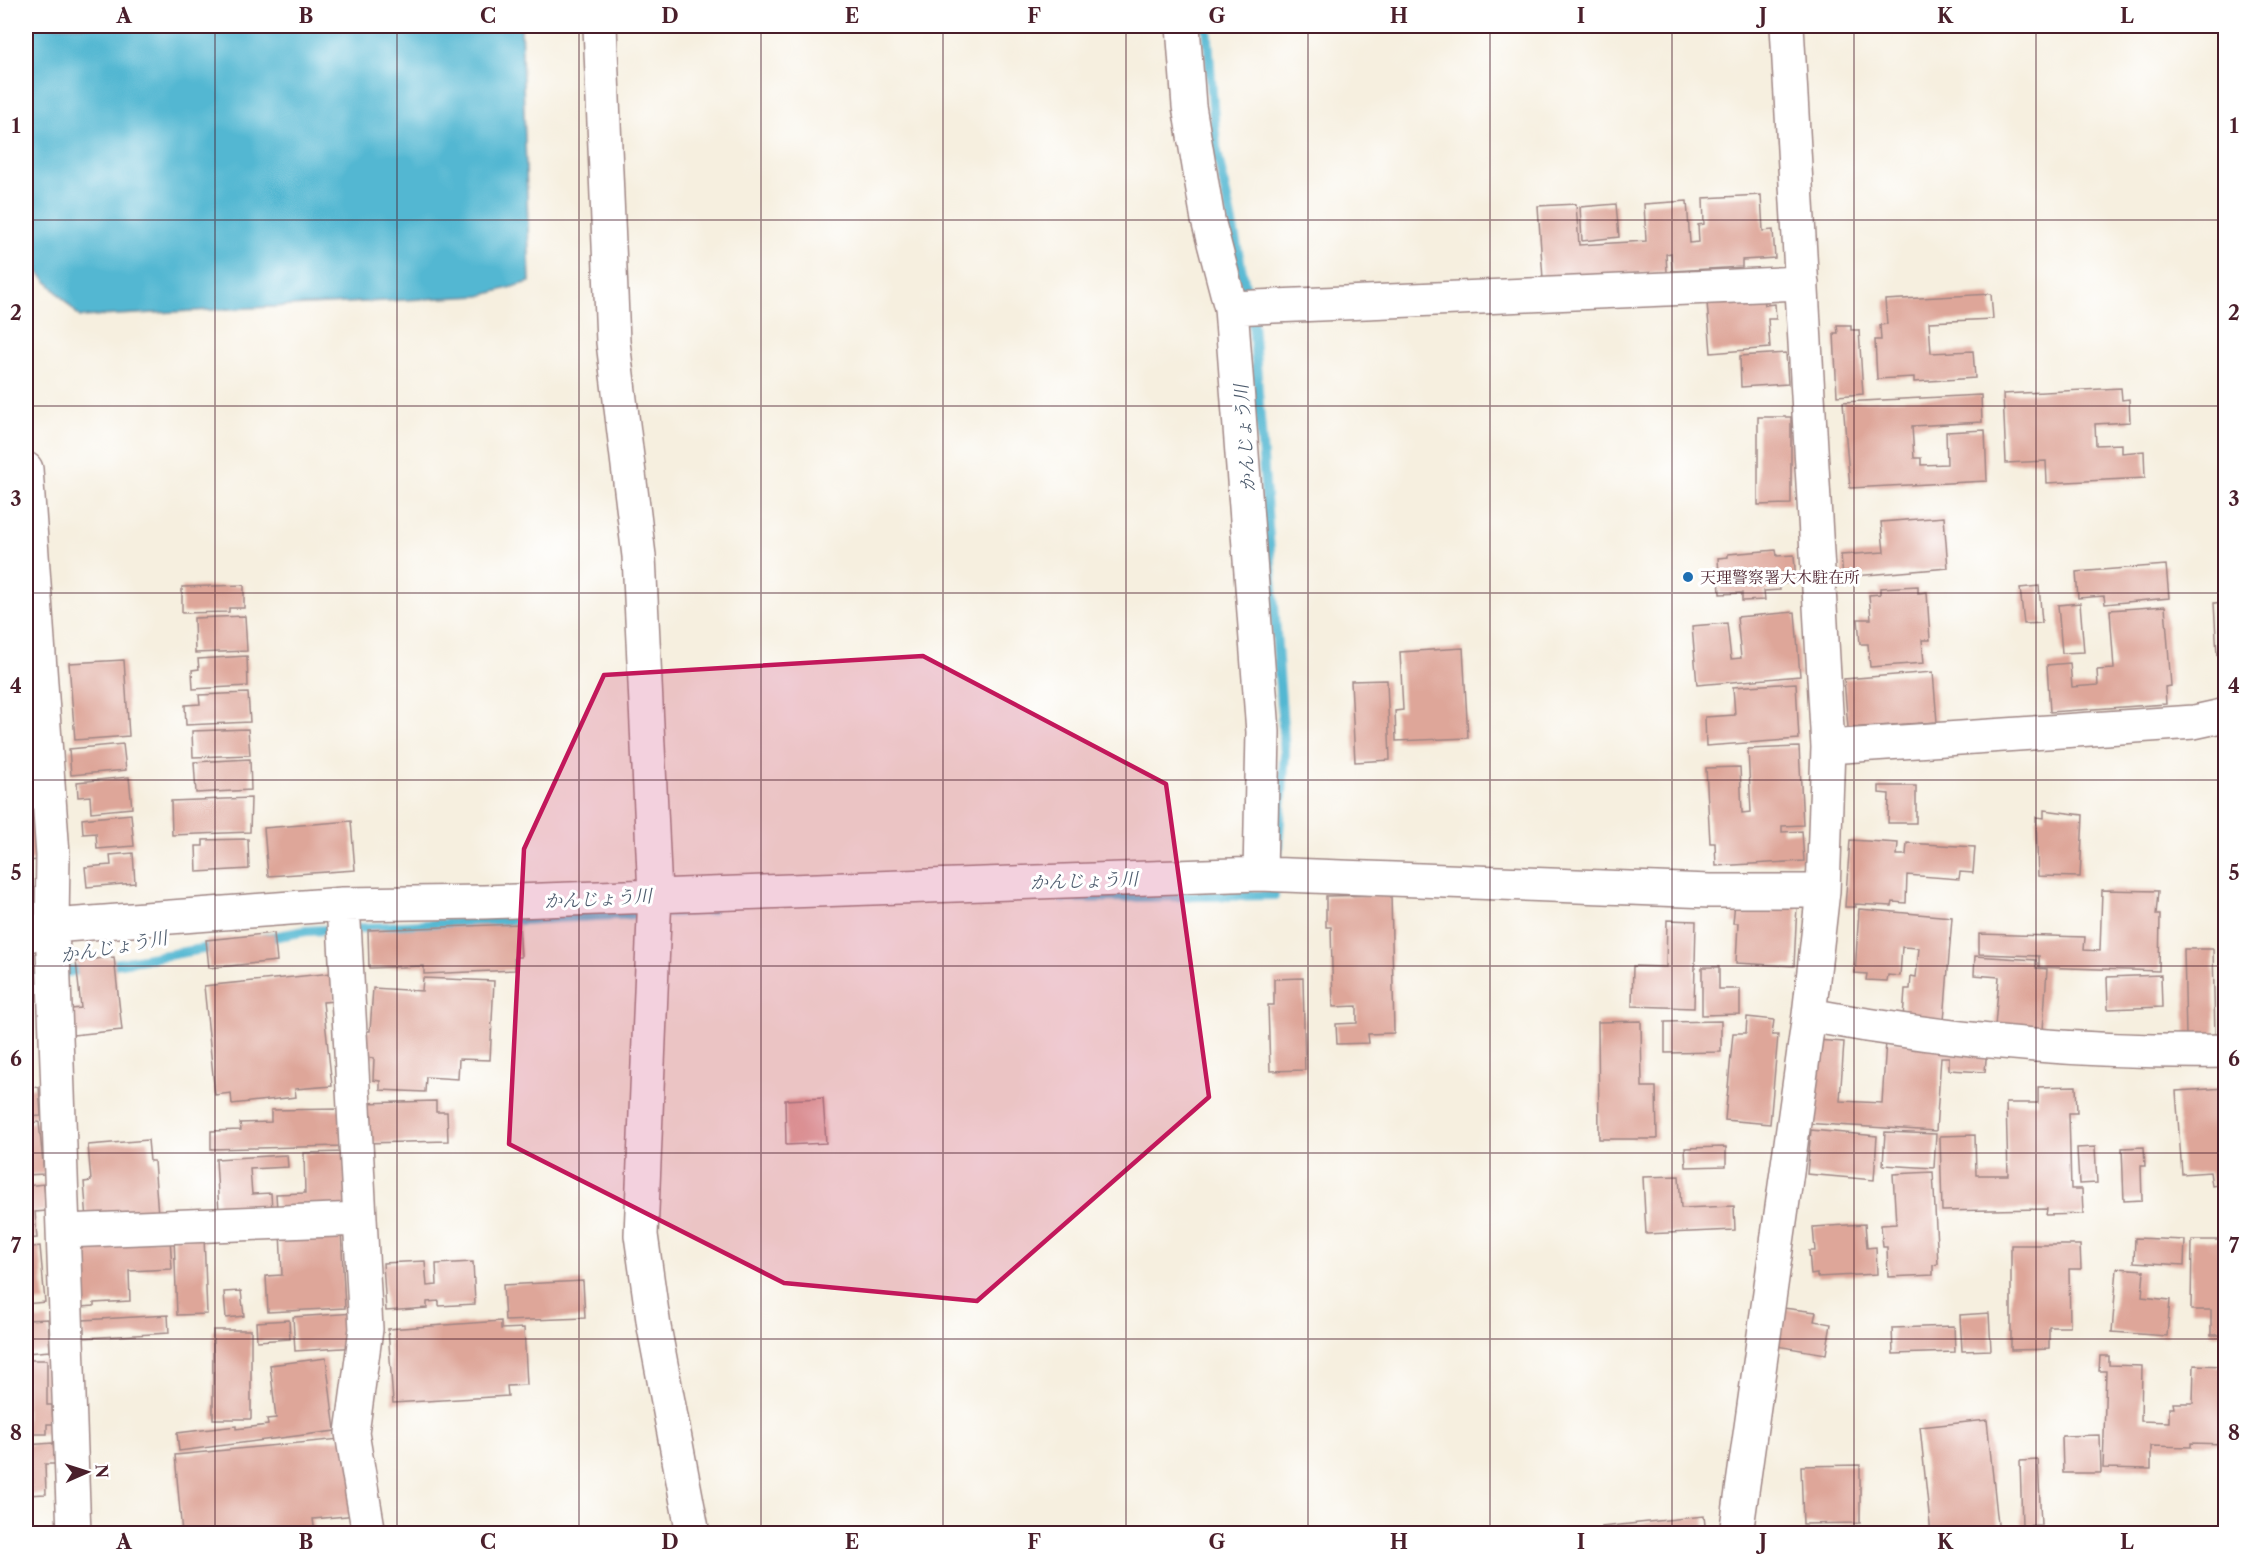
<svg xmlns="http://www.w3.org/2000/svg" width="2251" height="1559" font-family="'Libre Caslon Text','Noto Serif JP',serif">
  <rect width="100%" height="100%" fill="#fff"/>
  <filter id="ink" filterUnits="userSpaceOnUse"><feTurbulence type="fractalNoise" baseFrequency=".0167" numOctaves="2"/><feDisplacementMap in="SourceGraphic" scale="12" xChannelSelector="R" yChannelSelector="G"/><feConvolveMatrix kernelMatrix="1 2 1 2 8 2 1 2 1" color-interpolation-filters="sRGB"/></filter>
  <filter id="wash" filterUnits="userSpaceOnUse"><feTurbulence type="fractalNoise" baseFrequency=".008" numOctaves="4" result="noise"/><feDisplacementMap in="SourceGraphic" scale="24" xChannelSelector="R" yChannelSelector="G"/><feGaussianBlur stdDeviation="1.35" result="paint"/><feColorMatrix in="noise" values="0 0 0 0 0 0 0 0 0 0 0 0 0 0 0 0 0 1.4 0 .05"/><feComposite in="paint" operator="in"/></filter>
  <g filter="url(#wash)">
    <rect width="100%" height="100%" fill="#f6efdf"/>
    <path fill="#53b7d2" stroke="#4e6b7e" stroke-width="1.5" d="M26 26H521L530 282 480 296 80 317 30 263H26L28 248Z"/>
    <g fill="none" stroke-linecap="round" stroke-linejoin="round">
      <path stroke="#53b7d2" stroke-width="10" d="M1062 898 1274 895 1285 754 1253 324 1216 147 1207 26
        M262 939 306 931 711 910
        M26 979 220 946"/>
    </g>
    <g id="blocks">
      <path fill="#dea699" d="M1761 195 1763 231 1773 230 1775 258 1742 260V267L1672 271 1671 253 1666 254 1667 272 1543 279 1538 206 1576 204 1579 245 1646 241 1644 204 1687 201 1690 243 1699 242 1698 225 1704 224 1703 198Z
        M1616 204 1619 237 1582 241 1580 207Z
        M1991 294 1993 319 1929 322 1931 353 1973 351 1975 378 1914 382V377L1877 379 1875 340H1881L1880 325 1887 324 1885 300Z
        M1764 298 1765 305 1775 304 1776 319H1768L1770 348 1711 353 1707 302Z
        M1837 325H1851V330H1859L1863 394 1837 396 1834 333H1838Z
        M1786 353 1788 384 1741 387 1740 356Z
        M2121 388 2122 400 2129 399 2130 422 2095 424 2096 445 2122 444V453L2144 451 2145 478 2047 483 2046 461 2006 463 2003 394Z
        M1981 395 1982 422 1912 426 1914 458H1921V465L1947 464 1946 432 1985 430 1987 481 1850 488 1843 402Z
        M1758 417H1791V504L1758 505Z
        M1944 517 1948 568 1843 577 1841 555 1884 552 1881 522Z
        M1776 550 1777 556 1794 555 1796 583 1779 584 1780 590 1764 591 1765 600 1742 601V593L1720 594 1718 558 1728 557V554Z
        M2166 565 2169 598 2105 604 2104 596 2078 598 2076 572Z
        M244 585V608H229V612L182 613V587Z
        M1918 586V593L1927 592 1930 640H1922L1924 663 1870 667 1868 644H1860L1858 619H1871L1869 595 1880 594V588Z
        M2039 586 2042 623 2024 624 2020 588Z
        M2226 602V655H2217L2214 603Z
        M2080 603 2084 652 2062 653 2058 605Z
        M2165 606 2171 686 2165 687 2166 704 2050 712 2047 665 2070 663 2072 687 2098 685 2097 670 2114 669 2110 610Z
        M1795 612 1800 676 1697 685 1692 626 1727 623 1731 659 1741 658 1737 617Z
        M245 616 247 651 195 653 194 618Z
        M1463 648 1468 738 1396 741 1395 711 1403 710 1400 652Z
        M247 656 248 686 193 689 192 670 199 669 198 659Z
        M124 660 129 736 75 740 69 663Z
        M1933 672 1937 722 1848 728 1844 679Z
        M1387 680 1390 760 1355 762 1351 681Z
        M1796 683 1799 739 1706 746 1705 717 1735 715 1733 687Z
        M248 693 250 722 186 725 185 705 200 704 199 695Z
        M30 705 34 757H26V706Z
        M248 729 250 755 193 757 192 731Z
        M123 744 126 770 71 775 69 749Z
        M1799 747 1803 825 1782 826V832L1802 831 1804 861 1716 866 1715 843H1710L1706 768 1740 767 1742 813 1751 812 1748 749Z
        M250 759 251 790 196 793 194 762Z
        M129 777 132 808 91 812 90 796 78 797 77 782Z
        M1879 786H1916V823H1888L1889 794 1879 793Z
        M37 793 40 860 26 861V794Z
        M251 798 250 832 172 835 171 801Z
        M2044 810 2083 815 2080 877 2038 876 2036 817 2044 818Z
        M131 814 134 846 97 849 96 833 83 834 82 819Z
        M351 821 355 870 268 876 264 828Z
        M248 839 249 869 197 872 196 846H203V840Z
        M1850 840 1898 843 1897 855H1906L1907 843 1975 847 1973 873 1960 872 1959 879 1907 875 1906 903 1893 902 1892 906 1855 904 1856 907H1845Z
        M133 853 135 883 87 887 85 867 111 865 110 855Z
        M2102 890 2158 891 2156 915H2160L2159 971 2039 967V956L1979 954V934L2085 937 2084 950 2100 951Z
        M1391 895 1394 1033 1368 1034 1369 1043 1337 1044 1336 1024 1357 1023V1006L1333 1007 1331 927H1326V896Z
        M1735 902 1797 905 1794 966 1736 963 1738 923H1733Z
        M1859 909 1952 917 1944 1021 1903 1018 1905 989H1910L1911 976 1916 977 1919 948 1902 947 1900 976 1888 975 1887 981 1866 980 1867 974 1855 973Z
        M1667 920 1696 921 1694 1008 1632 1006 1633 966 1666 967Z
        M519 924 521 957H514L515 970 424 974V966L369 968 368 930Z
        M274 933 277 961 209 968 206 940Z
        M2184 949H2213L2215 1036H2186Z
        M1975 956 2036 960V968L2047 969 2043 1030 1995 1027 1999 977 1974 975Z
        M114 957 122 1030 73 1035 71 1009 81 1008 76 961Z
        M1702 967H1719V989H1740V1014L1702 1015Z
        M332 973 335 1001 323 1002 332 1086 295 1089 296 1097 232 1104 231 1093 215 1095 204 986Z
        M2161 975 2162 1007 2108 1009 2107 977Z
        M423 978 494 981 490 1060 459 1059 458 1079 426 1077 425 1092 380 1090V1081L373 1080 374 1058 364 1057 365 1031H370L373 988 422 991Z
        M1303 978 1305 1070 1270 1071 1268 1005H1274V979Z
        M1747 1017 1774 1020 1772 1035H1778L1770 1124 1725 1120 1733 1033H1746Z
        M1641 1021 1642 1087H1656L1657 1139H1599L1598 1022Z
        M1721 1021V1052L1665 1053V1022Z
        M1815 1040 1844 1042 1840 1101 1882 1103 1886 1041 1987 1047 1985 1072 1949 1070V1057H1941L1936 1131 1803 1123Z
        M2076 1086 2077 1113H2069L2071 1189H2082L2083 1214 2046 1215 2047 1209 1942 1211 1940 1136 1975 1135 1976 1175H2008L2006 1103H2038V1087Z
        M39 1087 41 1116 26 1117V1088Z
        M2226 1088V1184L2212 1186 2210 1172 2182 1174 2176 1091Z
        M823 1098 826 1143 786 1145 785 1100Z
        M436 1101V1112H447L448 1141 365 1143 364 1103Z
        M342 1109V1146L211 1149V1131L241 1130 240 1123 271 1122V1110Z
        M39 1122 44 1174 26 1175V1123Z
        M1811 1130 1877 1136 1874 1180 1807 1174Z
        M1885 1132 1936 1134 1934 1168 1883 1165Z
        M148 1140 150 1161H154L158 1215 87 1220 84 1182 91 1181 88 1145Z
        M1726 1147V1166L1686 1167 1685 1148Z
        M2095 1147 2097 1183 2079 1184 2077 1148Z
        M2144 1147 2145 1166H2141L2142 1200 2124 1201 2122 1148Z
        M345 1152 347 1208 277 1210 276 1194 305 1193 304 1153Z
        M287 1155 288 1167 250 1169 252 1194 271 1193 272 1210 219 1213 216 1159Z
        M1933 1172 1938 1264 1933 1265V1275L1888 1277 1887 1247H1883L1881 1225 1896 1224 1893 1174Z
        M1679 1176 1681 1208 1734 1206 1735 1230 1646 1234 1643 1177Z
        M44 1184 46 1211 35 1212 37 1238 26 1239V1186Z
        M1865 1224 1867 1248 1876 1247 1877 1274 1817 1277V1274L1811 1275 1809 1251H1815L1813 1227Z
        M341 1229 345 1308 268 1312 266 1276 282 1275 280 1232Z
        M204 1236 207 1314 177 1315 174 1237Z
        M170 1238 172 1269 129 1271 130 1301 94 1303V1306L82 1307 79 1245Z
        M2135 1238 2185 1240 2184 1265 2134 1262Z
        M2192 1240H2226V1335H2211V1310H2191Z
        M2011 1245H2080L2081 1269H2069L2070 1327H2049V1349L2011 1350Z
        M40 1246 45 1302 26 1304V1248Z
        M425 1261 427 1286 437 1285 436 1264 473 1262 475 1304 439 1306V1301L427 1302V1308L386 1311 383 1263Z
        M2117 1268 2144 1270 2142 1297 2170 1300 2167 1336 2112 1332Z
        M583 1281 585 1318 505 1321 503 1285Z
        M241 1291 244 1316 226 1318 224 1292Z
        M1783 1308 1816 1312 1814 1321 1831 1324 1826 1354 1776 1346Z
        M356 1313 358 1347 295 1351 293 1317Z
        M1989 1313 1991 1350 1962 1351 1960 1315Z
        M168 1315 169 1333 84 1338 83 1320Z
        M48 1319 50 1351 26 1353V1320Z
        M289 1320 290 1339 257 1341 256 1322Z
        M501 1321V1329L524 1328 527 1385 507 1386 508 1396 393 1403 388 1329Z
        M1954 1326 1955 1352 1893 1354 1892 1328Z
        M213 1330H251V1419H213Z
        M2100 1356H2109V1365L2142 1366 2141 1421 2169 1422V1408H2174L2173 1403H2193L2194 1365 2226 1366V1444L2191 1443V1447L2151 1446V1469L2103 1468 2106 1371H2099Z
        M326 1358 335 1431 179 1451 177 1433 236 1426V1429L268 1425 267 1419 276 1418 270 1365Z
        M26 1360H47V1405H52L53 1424H47V1434H26Z
        M1987 1420 1999 1534H1931L1920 1427Z
        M2100 1435 2101 1473H2063L2062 1436Z
        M351 1438 358 1515 313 1519 315 1534H182L175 1455Z
        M53 1443 55 1464H45L46 1494 26 1495V1445Z
        M2038 1460 2041 1525 2022 1526 2020 1461Z
        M1860 1465V1523L1803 1524 1801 1466Z
        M26 1515H33L34 1534H26Z
        M1704 1516 1706 1534H1603L1602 1527Z"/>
    </g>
  </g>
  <g filter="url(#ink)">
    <use href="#blocks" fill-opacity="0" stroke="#a08785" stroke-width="1.5"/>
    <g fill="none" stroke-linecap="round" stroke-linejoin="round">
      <defs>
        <path id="minor" d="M600 26 613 342 639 556 655 894 641 1235 654 1327 693 1534
          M1183 26 1189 106 1208 220 1231 308 1263 732 1260 874
          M1231 308 1802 283
          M26 469 53 855 52 926 74 1534
          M1828 747 2194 722 2226 715
          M343 904 366 1329 352 1433 369 1534
          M26 936 52 926 343 904 484 902 1260 874 1710 891H1823
          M1809 1015C1947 1041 2086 1053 2226 1051
          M64 1231 360 1219
          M1736 1534 1809 1015 1823 891 1828 747 1787 26"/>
      </defs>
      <use href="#minor" stroke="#a08785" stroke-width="36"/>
      <use href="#minor" stroke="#fff" stroke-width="33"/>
    </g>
  </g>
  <path fill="#c2185b" fill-opacity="0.2" stroke="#c2185b" stroke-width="4.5" stroke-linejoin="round" d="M923 656 1166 784 1209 1097 977 1301 784 1283 509 1144 524 849 604 675Z"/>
  <path fill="none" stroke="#4a1f2b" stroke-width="1.5" stroke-opacity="0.55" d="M215 26V1534M397 26V1534M579 26V1534M761 26V1534M943 26V1534M1126 26V1534M1308 26V1534M1490 26V1534M1672 26V1534M1854 26V1534M2036 26V1534M26 220H2226M26 406H2226M26 593H2226M26 780H2226M26 966H2226M26 1153H2226M26 1339H2226"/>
  <circle fill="#1f6fb2" stroke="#fff" stroke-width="2" cx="1688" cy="577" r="6"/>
  <g text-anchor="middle" stroke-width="6" stroke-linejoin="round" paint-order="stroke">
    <g font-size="16" fill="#4a1f2b" stroke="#fff" text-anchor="start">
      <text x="1700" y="583">天理警察署大木駐在所</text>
    </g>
    <g font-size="18" font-style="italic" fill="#4e5c6e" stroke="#fff">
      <text transform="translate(1245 438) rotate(-94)" y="6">かんじょう川</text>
      <text transform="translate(1084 881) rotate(-2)" y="6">かんじょう川</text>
      <text transform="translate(598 899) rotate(-3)" y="6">かんじょう川</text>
      <text transform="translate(114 947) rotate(-10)" y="6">かんじょう川</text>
    </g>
  </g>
  <rect width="2251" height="1559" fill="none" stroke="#fff" stroke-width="66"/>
  <g transform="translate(87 1472) rotate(87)" stroke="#ffffff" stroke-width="4.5" paint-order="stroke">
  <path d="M0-4.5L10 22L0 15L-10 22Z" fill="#4a1f2b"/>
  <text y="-9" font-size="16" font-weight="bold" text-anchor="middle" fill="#4a1f2b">N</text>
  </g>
  <rect x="33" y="33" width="2185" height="1493" fill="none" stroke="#4a1f2b" stroke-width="2"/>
  <g font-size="20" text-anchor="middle" font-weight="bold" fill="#4a1f2b">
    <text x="124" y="23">A</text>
    <text x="306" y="23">B</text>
    <text x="488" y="23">C</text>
    <text x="670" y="23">D</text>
    <text x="852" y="23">E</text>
    <text x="1034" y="23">F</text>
    <text x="1217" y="23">G</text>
    <text x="1399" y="23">H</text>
    <text x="1581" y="23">I</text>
    <text x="1763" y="23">J</text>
    <text x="1945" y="23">K</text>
    <text x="2127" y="23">L</text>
    <text x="16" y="133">1</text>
    <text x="2234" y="133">1</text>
    <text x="16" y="320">2</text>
    <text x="2234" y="320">2</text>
    <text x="16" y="506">3</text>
    <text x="2234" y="506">3</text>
    <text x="16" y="693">4</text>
    <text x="2234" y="693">4</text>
    <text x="16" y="880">5</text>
    <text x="2234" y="880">5</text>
    <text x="16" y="1066">6</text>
    <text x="2234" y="1066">6</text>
    <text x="16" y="1253">7</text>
    <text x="2234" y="1253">7</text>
    <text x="16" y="1440">8</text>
    <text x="2234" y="1440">8</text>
    <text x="124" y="1549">A</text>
    <text x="306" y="1549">B</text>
    <text x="488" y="1549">C</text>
    <text x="670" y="1549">D</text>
    <text x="852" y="1549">E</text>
    <text x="1034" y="1549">F</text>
    <text x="1217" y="1549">G</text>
    <text x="1399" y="1549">H</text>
    <text x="1581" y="1549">I</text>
    <text x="1763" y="1549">J</text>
    <text x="1945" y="1549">K</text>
    <text x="2127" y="1549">L</text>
  </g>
</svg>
